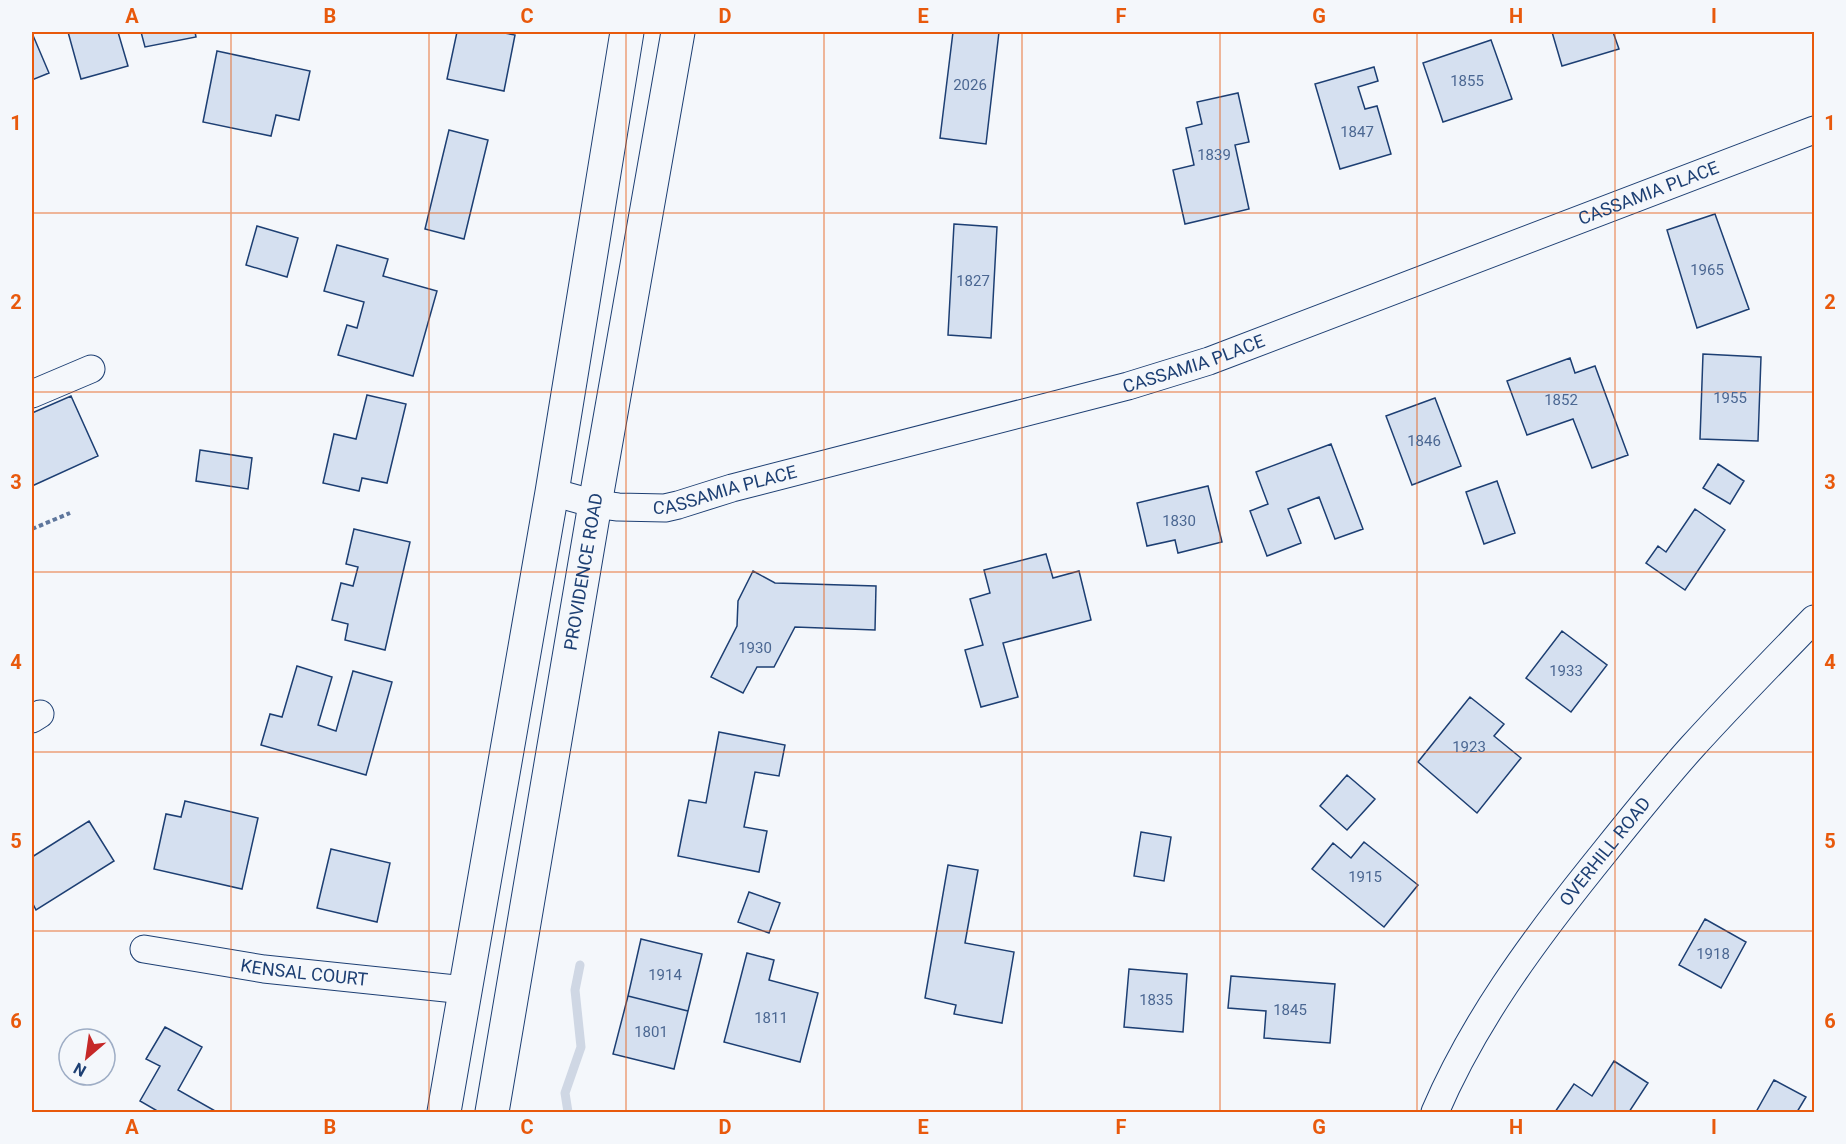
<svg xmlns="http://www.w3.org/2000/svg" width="1846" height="1144" font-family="Roboto,sans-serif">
  <rect width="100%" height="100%" fill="#f4f7fb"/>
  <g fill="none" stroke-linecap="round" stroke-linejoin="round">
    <path stroke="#cfd7e4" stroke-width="9" d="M568 1112 565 1093 581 1047 575 990 580 965"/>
  </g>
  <path fill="#d5e0f0" stroke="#1d3f73" stroke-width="1.5" d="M68 32H118L128 66 81 79Z
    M141 32H195L196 37 145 47Z
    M457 32H499L515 35 504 91 447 79Z
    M953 32H999L986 144 940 138Z
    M1552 32H1613L1619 49 1562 66Z
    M32 33 49 73 32 80Z
    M1491 40 1512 99 1443 122 1423 63Z
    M217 51 310 71 299 120 276 115 271 136 203 122Z
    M1374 67 1378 81 1358 87 1365 109 1377 106 1391 154 1340 169 1315 84Z
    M1238 93 1249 142 1235 145 1249 209 1185 224 1173 170 1194 165 1186 128 1202 124 1197 102Z
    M449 130 488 140 464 239 425 229Z
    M1715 214 1749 309 1697 328 1667 230Z
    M954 224 997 227 991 338 948 335Z
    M257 226 298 238 287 277 246 265Z
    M337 245 388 259 383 276 437 291 413 376 338 355 347 325 357 328 364 302 324 291Z
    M1703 354 1761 357 1758 441 1700 439Z
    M1570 358 1575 373 1595 366 1628 455 1592 468 1573 419 1527 435 1507 381Z
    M367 395 406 404 387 483 362 478 359 491 323 483 334 434 356 439Z
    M71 396 98 456 32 486V413Z
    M1435 398 1461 466 1412 485 1386 416Z
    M1331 444 1363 529 1335 539 1319 497 1288 509 1301 543 1267 556 1250 511 1268 504 1256 472Z
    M200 450 252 458 248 489 196 481Z
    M1718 464 1744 481 1730 504 1703 488Z
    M1497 481 1515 533 1484 544 1466 492Z
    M1208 486 1222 542 1178 553 1175 540 1147 546 1137 503Z
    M1695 509 1725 530 1685 590 1646 563 1658 546 1666 552Z
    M354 529 410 542 385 650 345 640 348 624 332 620 341 583 353 586 358 567 346 564Z
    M1046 554 1053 578 1079 571 1091 620 1003 643 1018 697 981 707 965 650 983 645 970 599 990 593 984 570Z
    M753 571 775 583 876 586 875 630 795 627 774 667H757L743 693 711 677 737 626 738 601Z
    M1562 631 1607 665 1571 712 1526 678Z
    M297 666 332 677 318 725 336 731 353 671 392 682 366 775 261 745 270 714 282 717Z
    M1470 697 1504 724 1494 736 1521 758 1477 813 1418 762Z
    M719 732 785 745 779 776 755 772 744 827 767 831 759 872 678 856 689 800 706 803Z
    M1347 775 1375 799 1347 830 1320 806Z
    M185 801 258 818 242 889 154 869 166 814 181 817Z
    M89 821 114 861 36 910 32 902V857Z
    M1141 832 1171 837 1164 881 1134 876Z
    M1364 842 1418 885 1384 927 1312 869 1333 843 1351 858Z
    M331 849 390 863 377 922 317 908Z
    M948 865 978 870 965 943 1014 952 1002 1023 954 1014 956 1005 925 998Z
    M749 892 780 903 769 933 738 922Z
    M1705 919 1746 942 1721 988 1679 965Z
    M641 939 702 954 688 1011 628 996Z
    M747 953 774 960 769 980 818 993 800 1062 724 1042Z
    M1129 969 1187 974 1183 1032 1124 1027Z
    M1231 976 1335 984 1330 1043 1264 1038 1266 1011 1228 1008Z
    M628 996 688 1011 674 1069 613 1054Z
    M165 1027 202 1047 178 1090 217 1112H159L140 1101 160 1066 146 1059Z
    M1614 1061 1648 1083 1629 1112H1555L1574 1084 1592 1096Z
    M1774 1080 1806 1097 1797 1112H1756Z"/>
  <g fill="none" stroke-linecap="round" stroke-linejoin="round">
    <defs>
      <g id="minor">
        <path d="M32 394 91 369"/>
        <path id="s1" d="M552 492 595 504 618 507 665 508 678 505 732 488 1128 386 1209 361 1814 130"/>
        <path d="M32 719 40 714"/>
        <path id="s2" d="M144 949 264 969 465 990"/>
        <path id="s3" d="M1435 1112C1473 1023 1531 944 1591 869 1624 828 1657 786 1692 747 1732 703 1773 661 1814 619"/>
      </g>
      <g id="primary">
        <path d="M444 1112 552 492 627 32"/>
        <path id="s4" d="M492 1112 595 504 678 32"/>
      </g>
    </defs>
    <use href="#minor" stroke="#1d3f73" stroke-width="29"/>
    <use href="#primary" stroke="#1d3f73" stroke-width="35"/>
    <path stroke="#5e769c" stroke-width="4" stroke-dasharray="4.5 3" stroke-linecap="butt" d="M32 529 70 513"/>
    <use href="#minor" stroke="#f4f7fb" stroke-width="27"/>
    <use href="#primary" stroke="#f4f7fb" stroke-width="33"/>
  </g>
  <path fill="none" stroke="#e8590c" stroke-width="1.5" stroke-opacity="0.55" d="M231 32V1112M429 32V1112M626 32V1112M824 32V1112M1022 32V1112M1220 32V1112M1417 32V1112M1615 32V1112M32 213H1814M32 392H1814M32 572H1814M32 752H1814M32 931H1814"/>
  <g text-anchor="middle" stroke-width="4.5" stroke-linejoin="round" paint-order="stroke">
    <g font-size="15" fill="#4b6792">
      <text x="1467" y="86">1855</text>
      <text x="970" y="90">2026</text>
      <text x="1357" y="137">1847</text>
      <text x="1214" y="160">1839</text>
      <text x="1707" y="275">1965</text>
      <text x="973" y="286">1827</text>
      <text x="1730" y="403">1955</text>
      <text x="1561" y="405">1852</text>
      <text x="1424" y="446">1846</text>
      <text x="1179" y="526">1830</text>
      <text x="755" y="653">1930</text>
      <text x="1566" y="676">1933</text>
      <text x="1469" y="752">1923</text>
      <text x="1365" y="882">1915</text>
      <text x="1713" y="959">1918</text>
      <text x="665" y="980">1914</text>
      <text x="1156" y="1005">1835</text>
      <text x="1290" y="1015">1845</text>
      <text x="771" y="1023">1811</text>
      <text x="651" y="1037">1801</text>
    </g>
    <g font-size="18" fill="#1d3f73" stroke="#f4f7fb">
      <text dy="6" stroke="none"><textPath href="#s1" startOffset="1149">CASSAMIA PLACE</textPath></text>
      <text dy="6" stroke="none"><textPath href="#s1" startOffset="663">CASSAMIA PLACE</textPath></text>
      <text dy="6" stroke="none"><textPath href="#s1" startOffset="177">CASSAMIA PLACE</textPath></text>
      <text dy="6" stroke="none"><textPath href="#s4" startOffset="548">PROVIDENCE ROAD</textPath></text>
      <text dy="6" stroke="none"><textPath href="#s3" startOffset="312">OVERHILL ROAD</textPath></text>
      <text dy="6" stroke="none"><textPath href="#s2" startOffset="162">KENSAL COURT</textPath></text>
    </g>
  </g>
  <rect width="1846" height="1144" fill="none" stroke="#f4f7fb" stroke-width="66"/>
  <g transform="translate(87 1057) rotate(209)"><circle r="28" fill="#f4f7fb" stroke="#9eadc5" stroke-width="1.5"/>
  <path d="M0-4.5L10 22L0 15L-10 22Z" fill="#c62828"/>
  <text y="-9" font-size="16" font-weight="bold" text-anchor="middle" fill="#1d3f73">N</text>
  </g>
  <rect x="33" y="33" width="1780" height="1078" fill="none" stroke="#e8590c" stroke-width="2"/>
  <g font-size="20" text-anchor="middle" font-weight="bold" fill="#e8590c">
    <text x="132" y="23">A</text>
    <text x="330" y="23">B</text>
    <text x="527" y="23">C</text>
    <text x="725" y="23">D</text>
    <text x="923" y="23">E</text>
    <text x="1121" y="23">F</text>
    <text x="1319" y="23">G</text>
    <text x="1516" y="23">H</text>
    <text x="1714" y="23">I</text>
    <text x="16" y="130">1</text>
    <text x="1830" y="130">1</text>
    <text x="16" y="309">2</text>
    <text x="1830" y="309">2</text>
    <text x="16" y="489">3</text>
    <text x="1830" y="489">3</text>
    <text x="16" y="669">4</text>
    <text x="1830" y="669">4</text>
    <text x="16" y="848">5</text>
    <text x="1830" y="848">5</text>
    <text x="16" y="1028">6</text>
    <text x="1830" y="1028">6</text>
    <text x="132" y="1134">A</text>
    <text x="330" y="1134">B</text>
    <text x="527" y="1134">C</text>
    <text x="725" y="1134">D</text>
    <text x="923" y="1134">E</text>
    <text x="1121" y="1134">F</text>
    <text x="1319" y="1134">G</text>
    <text x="1516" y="1134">H</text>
    <text x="1714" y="1134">I</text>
  </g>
</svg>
